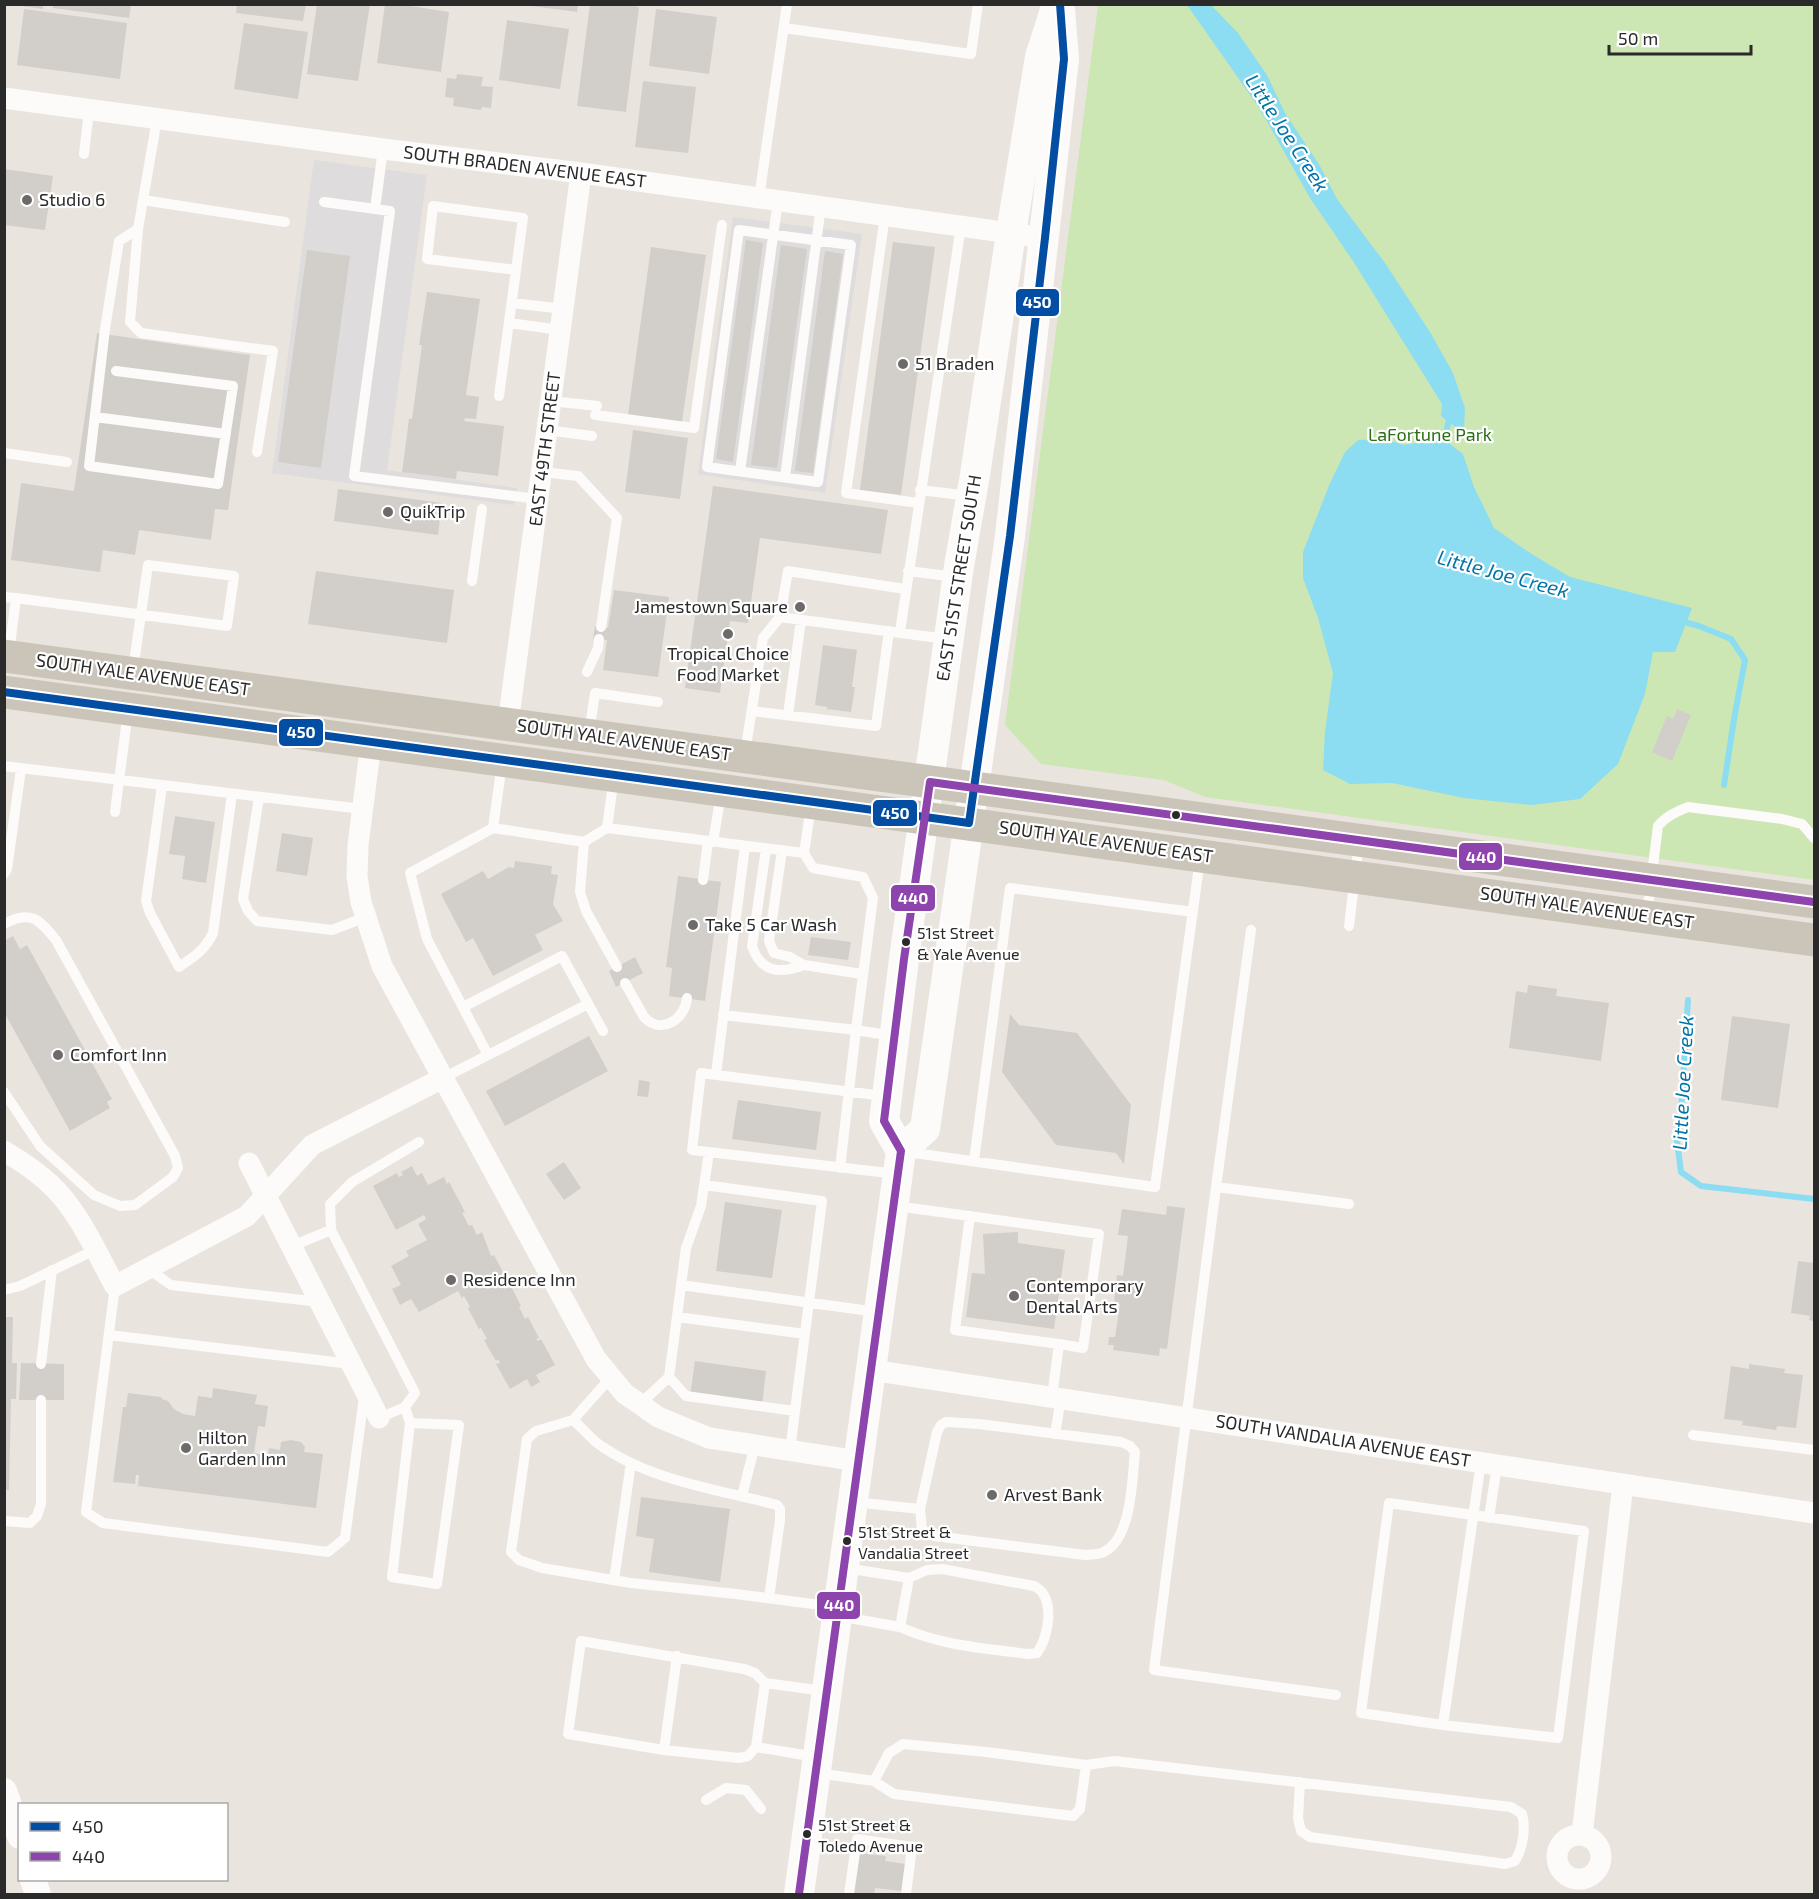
<svg xmlns="http://www.w3.org/2000/svg" width="1819" height="1899" font-family="'Exo 2',sans-serif">
  <rect width="100%" height="100%" fill="#eae4de"/>
  <path fill="#dfdcde" d="M314 160 427 175 387 470 517 488 514 505 272 473Z
    M733 217 862 234 825 493 698 474Z"/>
  <path fill="#cce7b4" d="M1098 5H1814V880L1205 797 1164 780 1041 764 1005 725Z"/>
  <path fill="#8cdcf2" d="M1187 5H1211L1238 33 1267 75 1285 113 1320 166 1337 199 1385 263 1430 332 1453 373 1465 408 1464 430 1462 432 1441 416 1442 404 1353 261 1310 198 1260 109Z
    M1432 430 1463 454 1474 487 1494 528 1530 553 1570 577 1692 608 1675 652H1653L1645 694 1618 764 1580 799 1532 805 1464 798 1392 783 1350 784 1323 770 1325 732 1333 673 1318 618 1303 578V552L1330 483 1345 452 1358 440 1385 439 1404 445 1426 441Z"/>
  <g fill="none" stroke-linecap="round" stroke-linejoin="round">
    <path stroke="#8cdcf2" stroke-width="6" d="M1443 446 1450 415
      M1681 621 1699 626 1731 639 1745 660 1734 719 1724 785
      M1688 1000 1681 1112 1677 1141 1681 1172 1701 1186 1814 1199"/>
  </g>
  <path fill="#d2ceca" d="M22 4H43V9L22 6Z
    M53 4H131L129 18 53 8Z
    M237 4H306L303 21 236 13Z
    M317 4H370L358 81 307 74Z
    M385 4H398L449 12 441 72 377 63Z
    M532 4H578L577 12 532 6Z
    M590 4H624L639 7 626 112 577 106Z
    M24 9 127 23 120 79 17 65Z
    M656 9 717 17 709 74 649 66Z
    M507 20 569 29 560 89 499 80Z
    M244 23 308 32 298 99 234 89Z
    M457 74 483 77 481 86 493 87 491 108 482 107 481 110 453 106 454 98 445 97 447 78 456 79Z
    M643 81 696 87 688 153 635 147Z
    M4 169 53 176 45 230 4 225Z
    M746 240 763 243 733 462 716 459Z
    M893 242 935 247 901 495 860 490Z
    M781 245 807 249 777 468 751 465Z
    M651 247 706 255 682 422 628 415Z
    M307 250 350 256 321 468 278 462Z
    M825 251 843 254 813 473 795 471Z
    M427 292 480 299 466 395 479 397 476 419 465 418 464 421 504 426 498 476 457 471 456 479 402 472 409 419H412L422 345H419Z
    M97 333 250 355 228 510 215 509 211 540 139 530 135 555 103 550 100 572 11 560 21 483 74 491Z
    M633 430 688 438 680 499 625 492Z
    M713 486 888 510 881 554 760 538 748 623 730 621 720 693 685 688Z
    M338 489 442 503 438 535 334 521Z
    M316 571 454 590 447 643 308 624Z
    M614 590 669 597 658 677 603 670 607 640 593 639 595 626 608 628Z
    M823 645 857 650 852 687H855L851 712 827 709V707L815 705Z
    M1677 709 1691 715 1672 761 1652 752 1667 716 1673 719Z
    M175 816 215 822 206 883 182 879 185 856 169 854Z
    M282 833 313 838 307 876 276 871Z
    M515 861 552 866 551 874 558 875 553 904 563 921 535 935 543 950 493 976 473 938 466 942 441 894 483 871 488 879 509 867 514 868Z
    M678 876 721 882 705 1001 669 996 672 968 666 967Z
    M13 936 20 949 27 945 112 1099 107 1102 110 1108 70 1131 4 1012V941Z
    M811 937 851 942 848 960 808 955Z
    M635 957 643 973 616 987 609 971Z
    M1528 985 1557 989 1556 996 1609 1003 1601 1061 1509 1048 1516 991 1527 993Z
    M1010 1014 1019 1025 1077 1033 1131 1105 1124 1164 1116 1153 1056 1145 1002 1072Z
    M1732 1016 1790 1024 1778 1108 1721 1100Z
    M589 1036 608 1071 505 1126 486 1091Z
    M639 1080 650 1082 648 1097 637 1096Z
    M738 1100 821 1112 816 1150 732 1139Z
    M564 1162 581 1188 564 1200 546 1174Z
    M412 1166 417 1176 422 1173 428 1185 444 1177 447 1184 449 1182 465 1212 462 1213 469 1226 472 1225 477 1235 482 1232 491 1256 494 1255 504 1274 502 1276 508 1288 511 1286 521 1306 519 1307 525 1319 528 1317 539 1338 536 1339 538 1341 541 1339 555 1365 536 1375 540 1382 531 1387 527 1379 510 1389 496 1364 500 1363 498 1359 496 1361 484 1340 487 1339 481 1328 479 1329 468 1308 470 1307 464 1296 462 1298 458 1291 419 1312 411 1299 400 1305 392 1289 401 1285 391 1266 409 1256 406 1251 427 1240 418 1224 426 1219 424 1215 396 1230 373 1186 397 1173 399 1177 403 1175 401 1172Z
    M725 1202 782 1210 772 1278 716 1271Z
    M1167 1206 1185 1208 1167 1349 1160 1348 1159 1356 1113 1350 1114 1345H1108L1109 1337H1115L1120 1304 1114 1303 1117 1275 1123 1276 1128 1236 1118 1235 1122 1209 1166 1215Z
    M1018 1232V1243L1065 1250 1054 1329 966 1317 972 1273 985 1274 983 1234Z
    M1798 1261 1814 1263V1321L1809 1320 1810 1316 1791 1313Z
    M4 1317H13L12 1363H17L16 1399H11L9 1490H4Z
    M695 1361 766 1371 762 1406 690 1396Z
    M21 1363 64 1364V1400H19Z
    M1749 1364 1785 1369 1784 1373 1803 1375 1796 1428 1777 1426 1776 1430 1742 1425 1743 1421 1724 1419 1731 1366 1749 1369Z
    M213 1388 257 1395 255 1404 268 1406 265 1427 258 1426 254 1453 268 1456 269 1448 280 1450 281 1442 291 1440 301 1442 305 1447 304 1452 323 1454 316 1508 138 1486 139 1475H136L135 1484 113 1482 123 1407H126L128 1393 161 1397 162 1399 168 1401 174 1409 183 1414 195 1416 198 1396 212 1398Z
    M641 1497 730 1509 720 1582 649 1572 654 1539 636 1536Z
    M858 1853 886 1856 885 1861 906 1864 902 1891 875 1888 874 1894H852Z"/>
  <g fill="none" stroke-linecap="round" stroke-linejoin="round">
    <path stroke="#fcfbfa" stroke-width="10" d="M784 28 971 54 978 4
      M157 119 138 229 130 322 141 333 273 351 257 452
      M84 154 89 110
      M759 198 787 4
      M143 200 285 222
      M324 202 390 211 354 476 538 499
      M375 209 383 149
      M885 215 846 493 918 503
      M739 230 851 245 818 482 707 467Z
      M512 303 563 309
      M509 323 560 330
      M116 371 233 386 218 484 89 466 105 329 119 241 138 229
      M499 396 523 218 433 206 427 259 516 270
      M551 401 597 406
      M595 415 694 428 722 225
      M95 417 226 434
      M547 430 592 436
      M4 453 67 462
      M740 471 778 201
      M542 472 578 476 617 518 601 627
      M785 477 821 206
      M920 490 970 496
      M908 571 956 577
      M472 581 482 509
      M4 597 16 598
      M780 617 946 639
      M900 632 961 226
      M9 653 16 598 227 626 234 576 148 565 133 670
      M587 672 598 648 599 639
      M752 711 876 726 889 631
      M788 715 801 620
      M589 733 595 693 658 702
      M745 753 763 638 780 617 788 571 905 589
      M4 766 362 809
      M162 786 146 901 150 913 179 967C194 957 205 950 213 933L232 794
      M259 797 243 899 248 911 257 921 332 930 366 917
      M115 812 128 711
      M493 828 502 763
      M607 828 614 777
      M584 842 580 892 586 911 617 967
      M713 842 721 794
      M766 849 752 946C761 973 780 974 804 965
      M782 850 769 941 774 953 790 957 804 965 862 974
      M804 853 811 806
      M4 874 7 869 21 769
      M703 880 708 841
      M1647 914 1658 826C1666 816 1676 812 1688 807L1782 819 1802 824 1814 838
      M4 924C30 909 40 920 56 940L175 1156 178 1168 173 1177 135 1205 120 1206 94 1195 40 1146 4 1092
      M1349 926 1359 843
      M1251 930 1216 1187 1154 1670 1336 1695
      M625 983 644 1017C661 1035 685 1020 687 998
      M463 1007 562 956 603 1031
      M723 1015 856 1030 840 1168
      M488 1055 427 939 410 873 493 828 584 842 607 828 804 853 813 868 863 877 873 898 856 1030 893 1036
      M716 1074 745 846
      M443 1078 588 1004
      M884 1096 701 1073 692 1150 897 1174
      M907 1152 1155 1187 1200 859
      M974 1161 1010 888 1193 912
      M704 1185 822 1201 795 1411
      M1216 1187 1349 1204
      M896 1206 1099 1234 1083 1348 1059 1344 1052 1397
      M970 1216 955 1330 1059 1344
      M331 1230 330 1204 352 1182 419 1142
      M292 1246 331 1230 415 1393 405 1407 379 1418
      M148 1269 171 1285 320 1302
      M681 1285 877 1312
      M115 1286 86 1512 103 1523 328 1552 345 1538 364 1397
      M4 1290 20 1286 95 1250
      M677 1317 805 1334
      M109 1335 351 1364
      M41 1364 52 1270
      M669 1377 686 1396 795 1411 790 1451
      M640 1404 669 1377 686 1248 701 1206 709 1152
      M405 1407 410 1423 459 1425 437 1584 392 1577 410 1423
      M573 1420 611 1377
      M1055 1434 1061 1398
      M1693 1435 1814 1450
      M742 1496 755 1445
      M853 1502 920 1509 922 1529 934 1536 1085 1555C1090 1554 1099 1555 1104 1552 1132 1538 1132 1480 1135 1452L1130 1446 1121 1442 979 1424 946 1422 941 1425 937 1432 920 1509
      M1489 1518 1497 1465
      M4 1521 30 1523 37 1516 41 1504V1400
      M845 1568 909 1578 927 1570 942 1569 1034 1586C1037 1588 1040 1589 1042 1592 1054 1608 1047 1639 1037 1653L1028 1654C984 1648 942 1646 900 1627
      M614 1580 631 1463
      M769 1598 780 1520V1509L777 1505C716 1489 649 1481 597 1443 589 1436 581 1427 573 1420L536 1431 527 1439 511 1552 519 1560 542 1568 631 1583 736 1594 836 1607
      M838 1616 900 1627 909 1578
      M1443 1725 1558 1738 1584 1531 1389 1503 1361 1713 1443 1725 1481 1462
      M756 1747 748 1756 739 1758 664 1750 568 1734 581 1641 744 1669 755 1673 765 1683
      M664 1750 677 1656
      M816 1757 756 1747 765 1683 824 1691
      M1086 1765 1115 1761 1511 1807 1522 1814C1526 1828 1523 1848 1515 1861L1505 1864 1310 1837 1301 1831 1298 1818 1300 1782
      M816 1773 874 1781 894 1794 1073 1816 1080 1809 1086 1765 986 1752 903 1744 889 1753 874 1781
      M706 1800 726 1788 746 1790 761 1809
      M849 1894 857 1839 912 1847 906 1894"/>
    <path stroke="#fcfbfa" stroke-width="21" d="M4 98 383 149 581 173 1045 238
      M508 724 581 173
      M371 743 358 845 357 876 361 902 382 966 596 1359 625 1394 640 1404 658 1417 709 1438 858 1461
      M4 1151C21 1161 36 1171 50 1184 79 1211 96 1252 115 1286L247 1216 312 1145 443 1078
      M249 1163 379 1418
      M871 1370 1814 1513
      M1557 1857a22 22 0 1 1 44 0a22 22 0 1 1-44 0Z
      M1582 1835 1623 1484"/>
    <path stroke="#fcfbfa" stroke-width="26" d="M4 1791 20 1836
      M33 1880 38 1894"/>
    <path stroke="#fcfbfa" stroke-width="30" d="M901 1151 925 1129 1010 536 1064 59 1060 10
      M799 1894 901 1151 884 1121 904 959 959 566 975 475 1011 233 1040 57 1057 4"/>
    <path stroke="#cbc5b9" stroke-width="33" d="M4 656 1814 902
      M4 692 1814 940"/>
    <defs>
      <path id="bus-1" d="M4 692 969 823 1010 536 1045 238 1064 59 1060 4"/>
      <path id="bus-2" d="M799 1894 901 1151 884 1121 904 959 930 782 1814 902"/>
    </defs>
    <use href="#bus-1" stroke="#fff" stroke-width="12"/>
    <use href="#bus-2" stroke="#fff" stroke-width="12"/>
    <use href="#bus-1" stroke="#034ea2" stroke-width="8"/>
    <use href="#bus-2" stroke="#8e44ad" stroke-width="8"/>
  </g>
  <g fill="#6d6b69" stroke="#fff" stroke-width="2">
    <circle cx="27" cy="200" r="6"/>
    <circle cx="903" cy="364" r="6"/>
    <circle cx="388" cy="512" r="6"/>
    <circle cx="800" cy="607" r="6"/>
    <circle cx="728" cy="634" r="6"/>
    <circle cx="693" cy="925" r="6"/>
    <circle cx="58" cy="1055" r="6"/>
    <circle cx="451" cy="1280" r="6"/>
    <circle cx="1014" cy="1296" r="6"/>
    <circle cx="186" cy="1448" r="6"/>
    <circle cx="992" cy="1495" r="6"/>
  </g>
  <g fill="#2a2a2a" stroke="#fff" stroke-width="2">
    <circle cx="1176" cy="815" r="5"/>
    <circle cx="906" cy="942" r="5"/>
    <circle cx="847" cy="1541" r="5"/>
    <circle cx="807" cy="1834" r="5"/>
  </g>
  <g text-anchor="middle" stroke-width="4.5" stroke-linejoin="round" paint-order="stroke">
    <g font-size="16" fill="#2a2a2a" stroke="#fff" text-anchor="start">
      <text x="917" y="939">51st Street<tspan x="917" dy="21">&amp; Yale Avenue</tspan></text>
      <text x="858" y="1538">51st Street &amp;<tspan x="858" dy="21">Vandalia Street</tspan></text>
      <text x="818" y="1831">51st Street &amp;<tspan x="818" dy="21">Toledo Avenue</tspan></text>
    </g>
    <g font-size="18" fill="#2a2a2a" stroke="#fff">
      <text transform="translate(525 167) rotate(7)" y="6">SOUTH BRADEN AVENUE EAST</text>
      <text transform="translate(545 449) rotate(-83)" y="6">EAST 49TH STREET</text>
      <text transform="translate(959 578) rotate(-81)" y="6">EAST 51ST STREET SOUTH</text>
      <text transform="translate(143 675) rotate(8)" y="6">SOUTH YALE AVENUE EAST</text>
      <text transform="translate(624 740) rotate(8)" y="6">SOUTH YALE AVENUE EAST</text>
      <text transform="translate(1106 842) rotate(8)" y="6">SOUTH YALE AVENUE EAST</text>
      <text transform="translate(1587 908) rotate(8)" y="6">SOUTH YALE AVENUE EAST</text>
      <text transform="translate(1343 1441) rotate(9)" y="6">SOUTH VANDALIA AVENUE EAST</text>
    </g>
    <g font-size="18" fill="#2a2a2a" stroke="#fff" text-anchor="start">
      <text x="39" y="206">Studio 6</text>
      <text x="915" y="370">51 Braden</text>
      <text x="400" y="518">QuikTrip</text>
      <text x="788" y="613" text-anchor="end">Jamestown Square</text>
      <text x="728" y="660" text-anchor="middle">Tropical Choice<tspan x="728" dy="21">Food Market</tspan></text>
      <text x="705" y="931">Take 5 Car Wash</text>
      <text x="70" y="1061">Comfort Inn</text>
      <text x="463" y="1286">Residence Inn</text>
      <text x="1026" y="1292">Contemporary<tspan x="1026" dy="21">Dental Arts</tspan></text>
      <text x="198" y="1444">Hilton<tspan x="198" dy="21">Garden Inn</tspan></text>
      <text x="1004" y="1501">Arvest Bank</text>
    </g>
    <g font-size="18" fill="#296f13" stroke="#fff">
      <text x="1430" y="441">LaFortune Park</text>
    </g>
    <g font-size="20" font-style="italic" fill="#0074a8" stroke="#fff">
      <text transform="translate(1287 133) rotate(57)" y="7">Little Joe Creek</text>
      <text transform="translate(1503 574) rotate(15)" y="7">Little Joe Creek</text>
      <text transform="translate(1683 1083) rotate(-87)" y="7">Little Joe Creek</text>
    </g>
  </g>
  <g stroke="#fff" stroke-width="2">
    <rect x="1015" y="288" width="45" height="29" rx="6" fill="#034ea2"/>
    <rect x="278" y="718" width="46" height="29" rx="6" fill="#034ea2"/>
    <rect x="872" y="799" width="46" height="28" rx="6" fill="#034ea2"/>
    <rect x="1458" y="842" width="45" height="29" rx="6" fill="#8e44ad"/>
    <rect x="890" y="884" width="46" height="28" rx="6" fill="#8e44ad"/>
    <rect x="816" y="1591" width="45" height="29" rx="6" fill="#8e44ad"/>
  </g>
  <g font-size="16" text-anchor="middle" font-weight="bold" fill="#fff">
    <text x="1037" y="308">450</text>
    <text x="301" y="738">450</text>
    <text x="895" y="819">450</text>
    <text x="1481" y="863">440</text>
    <text x="913" y="904">440</text>
    <text x="839" y="1611">440</text>
  </g>
  <rect width="1819" height="1899" fill="none" stroke="#2a2a2a" stroke-width="12"/>
  <rect x="18" y="1803" width="210" height="78" fill="#ffffff" stroke="#aaaaaa" stroke-width="1.5"/>
  <rect x="30" y="1822" width="30" height="9" fill="#034ea2" stroke="#aaaaaa" stroke-width="1.5"/>
  <text x="72" y="1833" font-size="18" fill="#2a2a2a">450</text>
  <rect x="30" y="1852" width="30" height="9" fill="#8e44ad" stroke="#aaaaaa" stroke-width="1.5"/>
  <text x="72" y="1863" font-size="18" fill="#2a2a2a">440</text>
  <path d="M1609 45v9h142v-9" fill="none" stroke="#2a2a2a" stroke-width="3"/>
  <text x="1618" y="45" font-size="18" fill="#2a2a2a" stroke="#ffffff" stroke-width="4.5" paint-order="stroke">50 m</text>
</svg>
